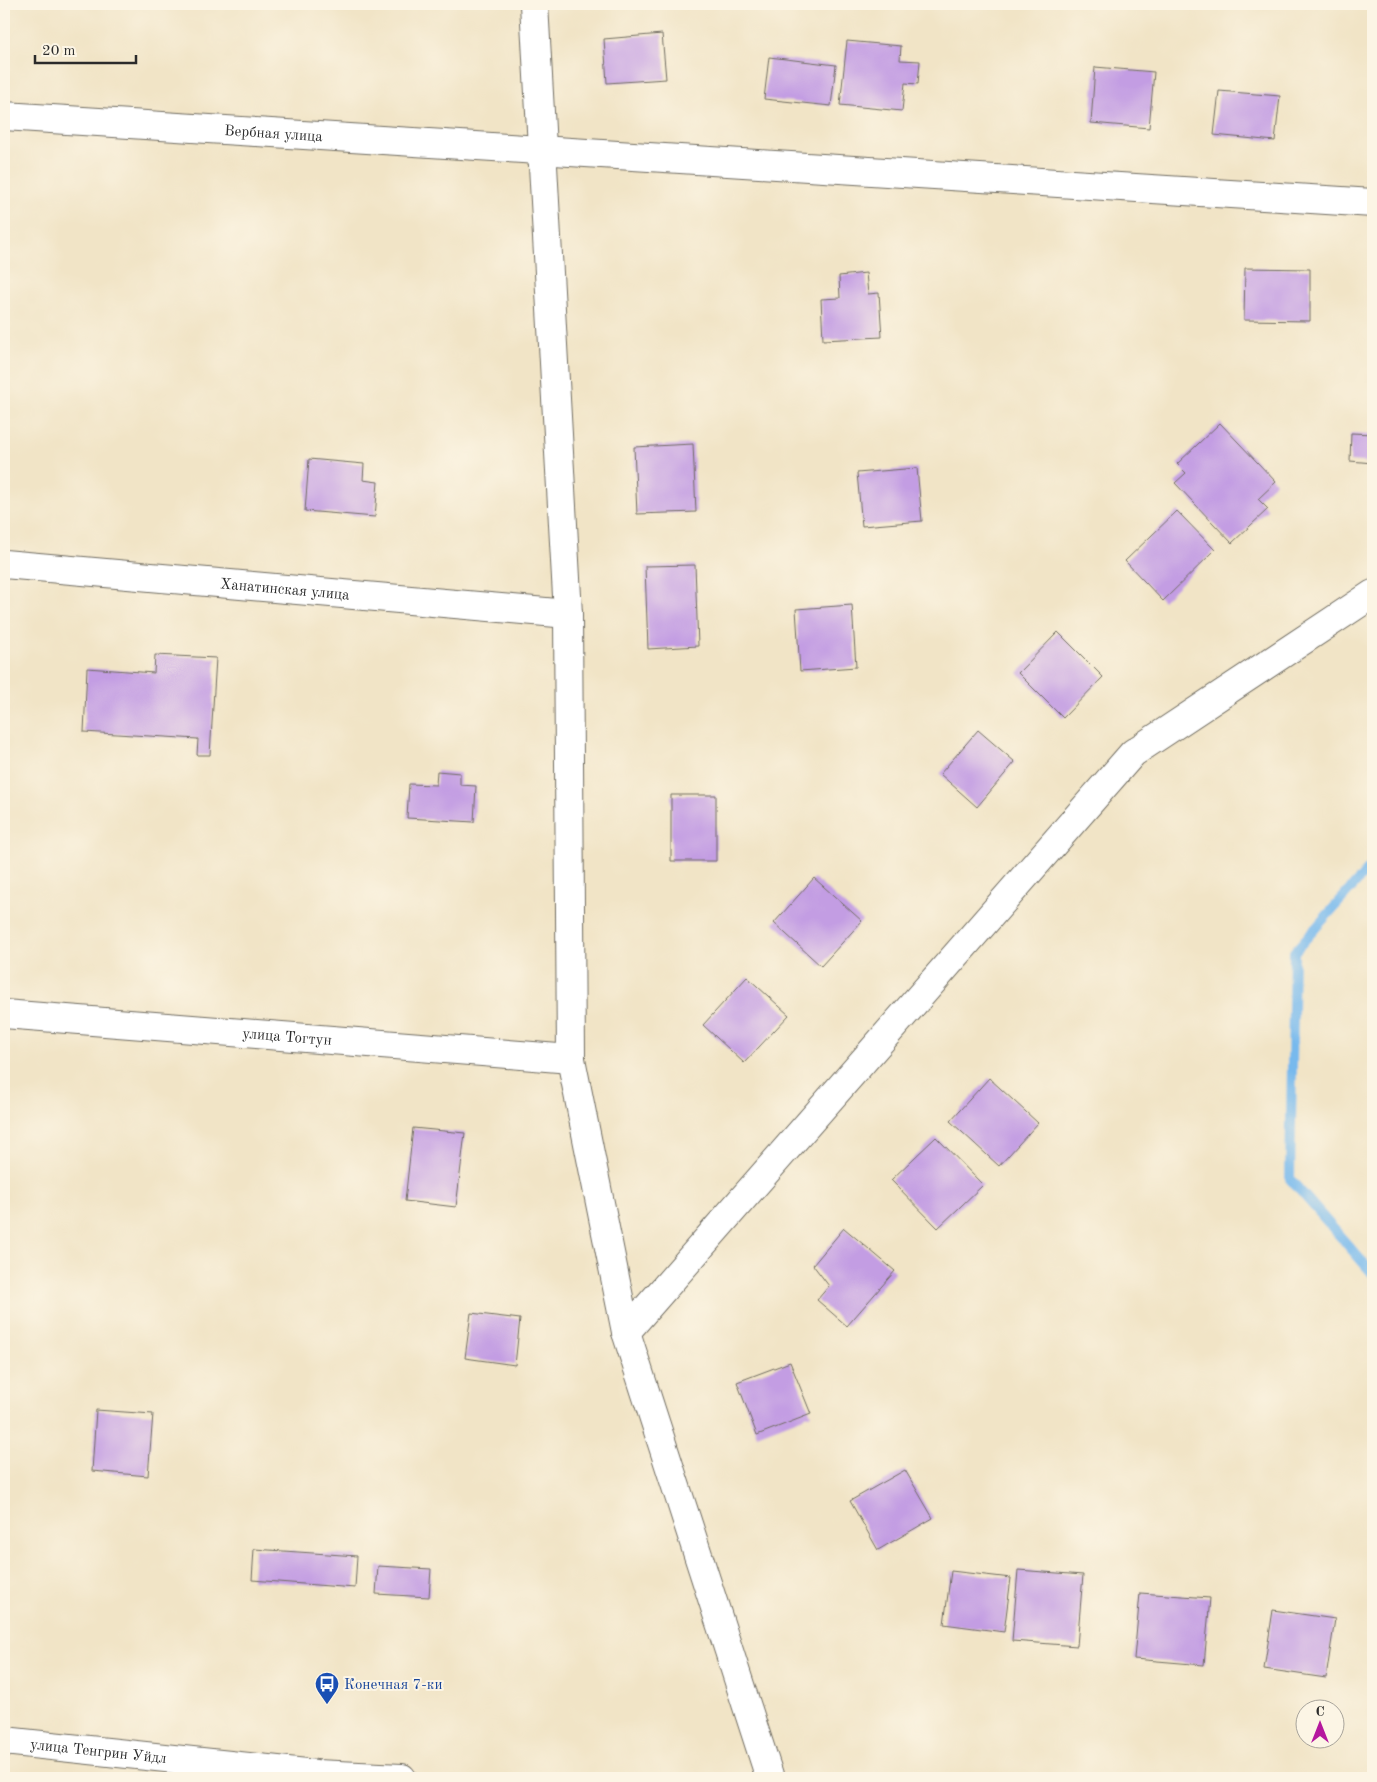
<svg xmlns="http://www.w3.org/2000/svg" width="1377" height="1782" font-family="'Old Standard TT',serif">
  <rect width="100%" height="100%" fill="#fcf5e5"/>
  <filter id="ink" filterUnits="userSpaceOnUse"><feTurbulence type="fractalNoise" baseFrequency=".02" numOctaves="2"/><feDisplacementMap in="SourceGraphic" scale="10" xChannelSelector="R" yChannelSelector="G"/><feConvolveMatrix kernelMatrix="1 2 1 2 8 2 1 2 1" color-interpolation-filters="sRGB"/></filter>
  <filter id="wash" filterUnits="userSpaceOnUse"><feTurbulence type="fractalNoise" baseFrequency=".0096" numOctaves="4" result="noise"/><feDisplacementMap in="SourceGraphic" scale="20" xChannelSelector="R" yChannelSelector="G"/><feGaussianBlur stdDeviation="1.12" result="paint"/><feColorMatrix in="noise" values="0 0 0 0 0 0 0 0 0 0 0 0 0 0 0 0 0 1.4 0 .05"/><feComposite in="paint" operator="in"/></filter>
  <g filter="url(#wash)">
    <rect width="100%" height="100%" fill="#f1e4c6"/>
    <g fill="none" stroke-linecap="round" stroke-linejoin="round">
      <path stroke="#77b9ed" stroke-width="10" d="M1373 864 1294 952 1290 1179 1373 1274"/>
    </g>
    <g id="blocks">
      <path fill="#c39de3" d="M662 34 666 79 607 83 604 39Z
        M847 41 901 46 900 60 920 61 918 84 905 83 902 111 840 105Z
        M769 57 836 65 831 106 764 99Z
        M1095 67 1154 72 1149 128 1091 123Z
        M1219 91 1280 96 1275 141 1214 135Z
        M1245 268 1310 269V321L1244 320Z
        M866 273 868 294 879 293 882 337 823 340 821 299 840 298 839 276Z
        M1220 423 1276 482 1258 499 1268 509 1232 543 1175 483 1186 473 1177 464Z
        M1351 433 1373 434V463L1350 461Z
        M693 444 696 512 637 514 634 447Z
        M309 459 364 464 363 480 378 482 375 517 305 511Z
        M917 468 922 521 862 526 857 473Z
        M1177 511 1215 550 1163 601 1125 561Z
        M695 565 698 646 648 649 645 566Z
        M852 605 856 667 800 671 796 609Z
        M1058 632 1103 677 1063 718 1018 673Z
        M155 655 216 658 210 755H197L198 739 84 732 87 668 154 673Z
        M978 730 1015 762 977 807 940 774Z
        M437 771 460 773V785L476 786 474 822 407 818 409 784 436 785Z
        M671 795H716V861H671Z
        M814 878 862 921 821 966 774 923Z
        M747 977 789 1015 744 1063 703 1025Z
        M989 1078 1038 1123 999 1166 950 1121Z
        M413 1128 465 1133 456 1207 405 1201Z
        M936 1137 983 1185 938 1228 891 1180Z
        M844 1228 895 1271 847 1326 817 1300 829 1286 813 1265Z
        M471 1313 520 1319 515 1365 465 1358Z
        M790 1362 811 1414 757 1435 737 1382Z
        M96 1410 153 1414 148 1476 92 1471Z
        M905 1470 933 1518 878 1550 850 1501Z
        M254 1549 357 1556 355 1588 252 1580Z
        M378 1566 431 1569 429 1597 376 1594Z
        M1018 1570 1083 1575 1077 1646 1012 1641Z
        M951 1571 1011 1578 1004 1632 944 1624Z
        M1140 1593 1210 1598 1204 1665 1134 1659Z
        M1273 1610 1335 1619 1326 1678 1264 1669Z"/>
    </g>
  </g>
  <g filter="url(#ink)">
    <use href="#blocks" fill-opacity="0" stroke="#706c61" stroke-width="1"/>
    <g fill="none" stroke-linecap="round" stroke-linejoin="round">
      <defs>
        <g id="street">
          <path d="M534 4 568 614 571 1059 626 1332 770 1778"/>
          <path id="s1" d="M4 116 1373 203"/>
          <path id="s2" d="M4 564 568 614"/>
          <path id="s3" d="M4 1014 571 1059"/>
          <path d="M626 1332 1133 753 1373 594"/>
        </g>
        <g id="secondary">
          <path id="s4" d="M4 1741 316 1774 402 1778"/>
        </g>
      </defs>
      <use href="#street" stroke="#706c61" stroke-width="30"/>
      <use href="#secondary" stroke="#706c61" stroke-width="30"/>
      <use href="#street" stroke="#fff" stroke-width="28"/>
      <use href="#secondary" stroke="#fff" stroke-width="28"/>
    </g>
  </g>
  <defs>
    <symbol id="bus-pin" viewBox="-11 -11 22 30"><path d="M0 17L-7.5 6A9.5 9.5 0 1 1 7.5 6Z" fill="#1a4fb4" stroke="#fcf5e5"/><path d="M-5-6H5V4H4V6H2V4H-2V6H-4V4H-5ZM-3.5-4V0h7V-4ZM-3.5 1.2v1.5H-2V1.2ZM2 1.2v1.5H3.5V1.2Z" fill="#fff"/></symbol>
  </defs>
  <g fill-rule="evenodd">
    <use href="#bus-pin" x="313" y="1670" width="28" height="38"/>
  </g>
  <g text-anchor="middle" stroke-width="4" stroke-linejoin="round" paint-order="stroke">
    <g font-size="15" fill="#2b2b2b" stroke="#fcf5e5">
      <text dy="5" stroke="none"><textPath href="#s1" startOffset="270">Вербная улица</textPath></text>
      <text dy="5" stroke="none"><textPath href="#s2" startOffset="282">Ханатинская улица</textPath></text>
      <text dy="5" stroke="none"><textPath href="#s3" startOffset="284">улица Тогтун</textPath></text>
      <text dy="5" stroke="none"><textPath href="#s4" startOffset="95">улица Тенгрин Уйдл</textPath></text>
    </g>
    <g font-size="15" fill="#164399" stroke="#fcf5e5" text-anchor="start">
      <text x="344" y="1689">Конечная 7-ки</text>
    </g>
  </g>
  <rect width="1377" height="1782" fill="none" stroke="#fcf5e5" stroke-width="20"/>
  <g transform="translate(1320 1724)"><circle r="24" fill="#fcf5e5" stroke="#a8a49b"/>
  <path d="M0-4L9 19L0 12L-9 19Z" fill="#b5179e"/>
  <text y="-8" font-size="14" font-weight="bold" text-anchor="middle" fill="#2b2b2b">С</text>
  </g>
  <path d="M35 55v8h101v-8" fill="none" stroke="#2b2b2b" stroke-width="2.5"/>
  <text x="42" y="55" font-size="15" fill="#2b2b2b" stroke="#fcf5e5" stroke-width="4" paint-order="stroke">20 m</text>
</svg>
